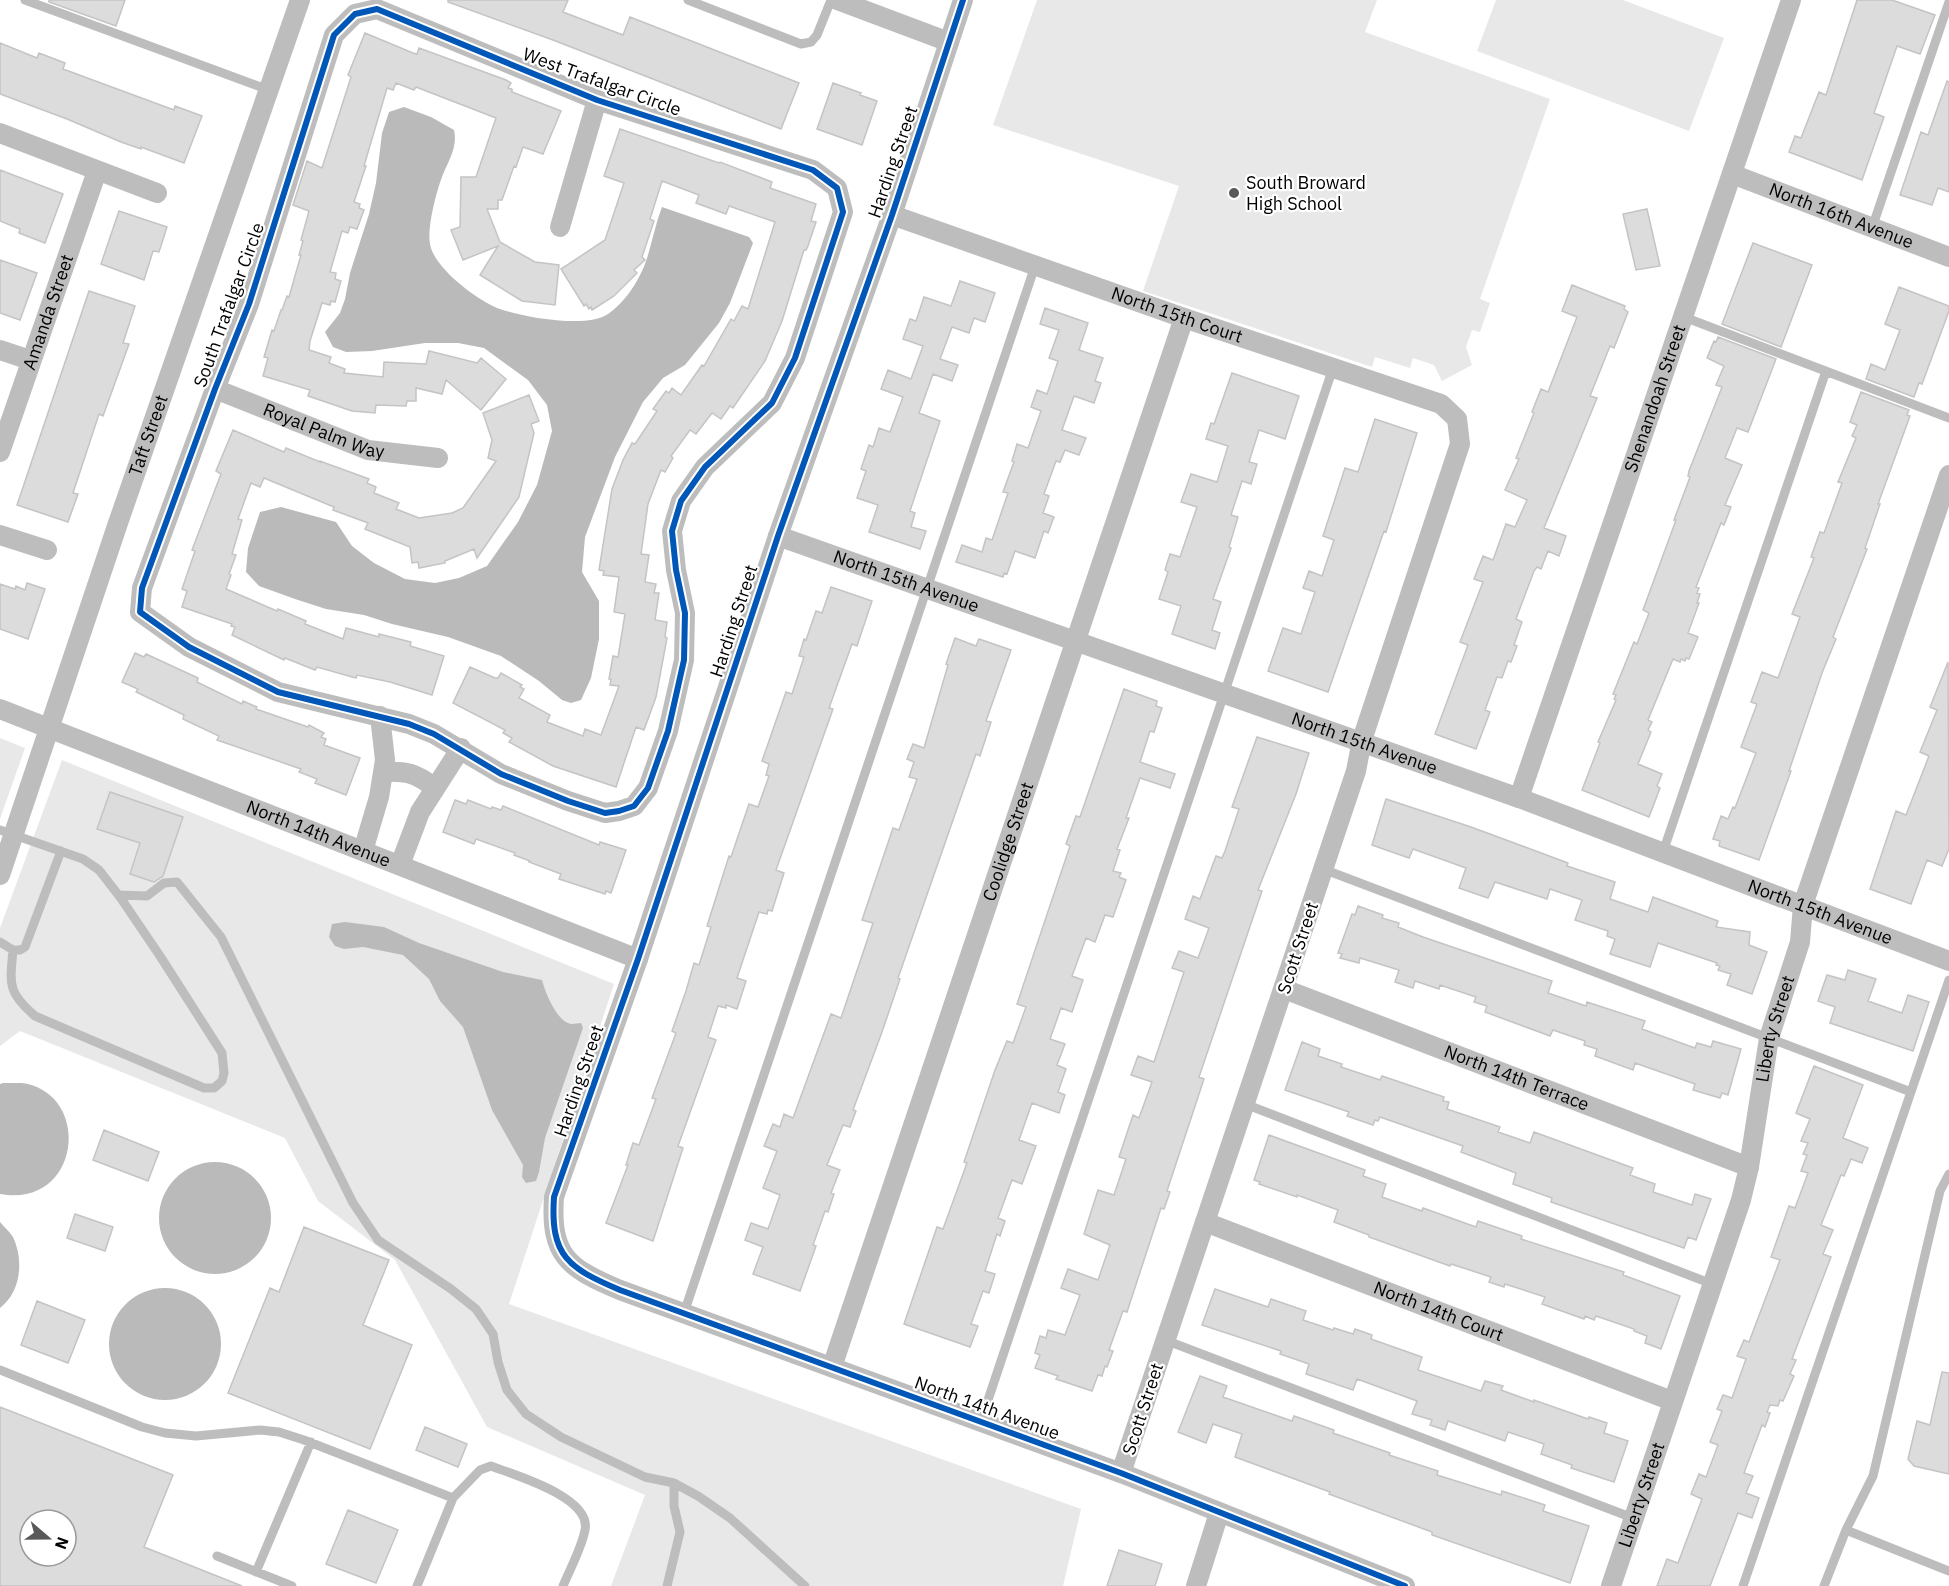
<svg xmlns="http://www.w3.org/2000/svg" width="1949" height="1586" font-family="'IBM Plex Sans',sans-serif">
  <rect width="100%" height="100%" fill="#fff"/>
  <path fill="#e8e8e8" d="M1037 0H1377L1365 32 1550 99 1480 299 1490 303 1480 332 1472 330 1466 347 1472 365 1442 381 1434 365 1413 358 1410 368 1375 357 1372 367 1143 291 1179 186 993 125Z
    M1496 0H1623L1724 38 1689 131 1477 51Z
    M0 738 25 748 0 819Z
    M62 760 614 984 509 1304 1081 1509 1063 1586H611L645 1495 487 1427 395 1260 318 1201 285 1138 20 1031 0 1046V928Z"/>
  <path fill="#bababa" d="M404 107 431 117 454 130C458 148 448 161 442 177 436 193 427 228 430 244 434 268 476 299 497 308 521 317 587 329 608 314 627 301 642 276 648 255 653 238 656 223 662 207L749 237 753 243 730 303 719 323 685 365 663 378 643 402 615 457 585 537 582 572 599 601V639L591 678 581 700 571 703 562 700 539 681 501 656 448 637 392 624 364 615 326 609 295 599 259 586 246 572 248 548 260 512 281 507 336 522 352 546 374 563 405 579 435 583 459 578 487 566 518 522 537 485 552 431 547 405 528 380 484 348 458 343H425L372 351 346 352 333 347 325 332 340 313 345 299 350 273 369 214 376 183 382 133 389 112Z
    M345 922 384 927 419 943 503 972 542 980C545 992 557 1022 571 1024 575 1024 578 1023 581 1023L583 1028 545 1138 539 1172 536 1181 526 1183 522 1177 523 1165 492 1110 463 1027 440 1001 429 979 403 955 363 947 344 949 335 946 329 937 332 924Z
    M3 1083C9 1083 16 1083 22 1083 93 1093 81 1209 0 1194V1084Z
    M159 1218a56 56 0 1 1 112 0a56 56 0 1 1-112 0Z
    M0 1222C4 1227 10 1232 13 1237 24 1260 21 1292 0 1308Z
    M109 1344a56 56 0 1 1 112 0a56 56 0 1 1-112 0Z"/>
  <path fill="#dcdcdc" stroke="#c4c4c4" stroke-width="1.5" fill-rule="evenodd" d="M49 0H125L116 26 49 2Z
    M448 0H568L563 12 623 35 630 17 799 83 781 129 553 40 448 2Z
    M1857 0H1892L1935 15 1920 54 1897 46 1874 113 1884 117 1862 180 1789 152 1795 136 1801 138 1819 92 1826 95Z
    M365 33 413 53 417 54 419 48 506 80 511 83 508 88 512 89V92L561 111 543 154 523 147 516 167 514 166 502 200H498V209H487L500 242 535 262 559 265 555 305 522 301 480 275 498 246 463 260 451 230 460 227 461 177H476L496 118 416 87 414 90 396 83 393 90 387 88 364 166H366L354 202 360 204 359 208 364 210 357 229 350 227 348 233 342 231 330 272 336 273 335 279 341 281 335 302 331 301 330 305 322 303 310 341 309 350 331 357 329 363 345 369 344 373 383 377 384 362 426 364 429 351 477 363 481 358 506 379 481 410 446 380 442 394 416 388V401H407L406 406 376 405 375 413 352 411 308 396 310 390 263 376 268 358 264 357 272 330 274 331 281 310H282L287 296 289 297 301 255H299L303 241 301 240 309 211 293 205 307 161 322 168 351 77 348 75Z
    M0 43 37 58 39 53 65 63 63 69 174 110 175 106 202 116 184 163 141 147V149L121 142 67 119 0 94Z
    M1947 81 1949 82V192L1938 188 1932 205 1900 195 1921 132 1928 135Z
    M833 83 861 93 860 95 877 101 862 145 817 129Z
    M620 129 719 163 720 162 772 182 770 188 816 204 811 221 816 222 808 246 806 250H804L782 321 765 361 733 408 730 406 721 419 712 413 696 434 690 430 671 456 673 458 665 472 661 470 648 504 641 554 649 555 645 582 656 584 654 593H659L655 620 667 622 665 637 667 638 656 697 644 730 636 727 616 787 553 766 509 742 512 738 503 733 505 730 453 703 470 667 495 678H498L501 673 522 685 520 687 524 689 519 698 550 715 547 722 583 736 585 729 601 735 619 686 610 685 611 679H609L613 656 618 657 625 614 614 612 619 577 603 575 604 571 599 570 612 489 623 460 632 443 635 444 657 411 653 409 666 391 669 393 672 388 681 395 702 365 704 366 731 319 734 321 742 306 748 309 775 222 729 206 726 214 696 203 699 195 662 181 650 219 654 221 642 257 645 260 634 270 637 273 614 296 592 310 591 307 589 309 586 304 584 306 561 269 605 240 624 183 604 176Z
    M0 170 63 194 45 243 19 233 20 229 0 221Z
    M1647 209 1660 266 1636 270 1623 214Z
    M119 211 167 227 159 252 153 251 144 280 101 264Z
    M1753 243 1812 265 1781 347 1722 324Z
    M0 260 37 273 20 320 0 313Z
    M960 281 995 293 985 322 974 318 969 333 952 327 940 359 958 365 952 381 933 374 919 413 940 421 910 511 915 513 911 527 926 531 920 549 869 532 878 505 857 498 866 471 861 469 869 445 873 447 879 428 890 432 903 397 881 389 888 370 911 379 923 346 903 339 910 319 916 321 924 297 951 306Z
    M1572 285 1625 306 1624 309 1628 312 1614 348 1610 346 1590 396 1597 398 1544 528 1566 536 1559 556 1548 551 1541 569 1537 567 1534 571 1516 619 1522 622 1514 645 1517 646 1511 662 1508 661 1502 678 1497 677 1485 710 1490 712 1476 749 1435 734 1468 645 1460 642 1483 582 1474 579 1483 556 1493 560 1506 524 1515 527 1527 500 1505 490 1519 459 1516 458 1534 413 1532 412 1541 389 1548 392 1577 317 1562 311Z
    M1899 287 1949 306V311L1922 384 1919 383 1914 397 1866 379 1871 364 1885 370 1900 330 1885 324Z
    M89 291 135 306 123 343 129 344 103 416 99 414 73 493 78 494 68 522 17 505Z
    M1045 308 1088 323 1079 350 1103 358 1095 381 1101 383 1094 403 1074 396 1062 430 1086 438 1079 455 1065 450 1060 462 1056 461 1044 494 1049 496 1043 513 1054 517 1048 533 1044 531 1035 558 1015 551 1007 574 1004 573 1003 577 956 562 962 545 982 552 986 538 992 540 1008 493 1003 492 1014 462 1012 461 1017 444 1028 448 1041 411 1031 407 1037 390 1047 394 1058 361 1049 358 1059 330 1040 324Z
    M1718 337 1776 359 1748 432 1737 428 1725 458 1742 465 1725 505 1731 507 1724 525 1721 523 1696 587 1699 588 1697 593 1700 594 1697 603H1699L1688 633 1698 637 1689 659 1686 658 1685 661 1681 659 1680 662 1673 659 1648 720 1652 722 1648 730 1651 732 1638 764 1662 774 1657 786 1660 788 1649 817 1582 790 1600 743 1598 742 1616 700 1614 699 1616 695 1613 694 1634 642 1637 644 1649 613 1643 610 1676 520H1674L1690 477 1688 476 1689 471 1722 387 1716 385 1724 366 1707 358 1714 341 1716 342Z
    M1232 373 1299 396 1285 439 1259 430 1249 462 1257 464 1251 484 1242 481 1231 515 1238 517 1229 547 1231 548 1213 599 1221 602 1212 630 1220 633 1215 649 1172 634 1181 606 1159 599 1168 572 1165 570 1170 554 1180 557 1197 507 1181 502 1191 474 1217 482 1228 446 1206 439 1211 423 1214 424Z
    M1861 392 1909 410 1907 415 1910 416 1878 504H1880L1865 548 1867 549 1833 637 1836 639 1822 673 1789 771H1791L1759 860 1719 846 1720 841 1713 839 1721 816 1728 819 1733 807 1735 808 1756 753 1741 747 1757 704 1751 702 1762 672 1778 678 1800 617 1792 614 1814 558 1811 557 1820 532 1824 533 1842 483 1838 482 1856 438 1852 436 1857 425 1850 422Z
    M529 395 539 421 531 424 534 433 519 497 477 558 474 549 445 561V563L419 568 418 562 412 563 410 547 365 529 368 523 333 510 334 507 264 478 260 487 251 483 238 519 242 520 232 554 236 555 229 574 231 575 226 589 277 611 278 609 306 621 305 624 343 639 346 628 379 637V634L411 642 410 646 444 656 432 695 390 682 357 675 356 678 317 667 315 670 285 658 284 660 232 635 235 627 231 626 232 624 182 607 187 591 182 589 195 551 192 550 221 474 216 471 233 430 284 452 286 448 320 462V461L369 479 367 483 376 487 374 493 399 503 396 509 419 518 452 513 463 508 496 461 488 458 492 440 483 413Z
    M1375 419 1417 433 1386 532 1384 531 1328 692 1268 671 1283 628 1301 634 1315 592 1303 588 1309 571 1322 576 1334 540 1323 536 1345 468 1358 472Z
    M27 583 45 589 28 639 0 629V584L15 589 16 586 25 590Z
    M831 587 872 601 857 646 852 644 829 708 833 709 776 870 784 873 772 911 768 910 767 914 759 912 737 978 746 981 737 1009 726 1005V1008L718 1006 708 1037 716 1040 678 1146 683 1148 653 1241 606 1223 628 1165H626L633 1143 639 1145 656 1099 652 1098 676 1033 672 1031 686 991 694 963 699 965 711 927 707 926 729 856 731 857 749 804 758 807 769 776 766 775 769 764 762 761 786 692 792 694 804 657 799 656 804 639 806 640 816 611 822 613Z
    M955 638 976 646 979 639 1011 650 986 721 991 722 980 756 976 754 945 843 898 978 900 979 882 1032 853 1110 856 1111 850 1127 843 1125 827 1165 840 1170 831 1193 834 1194 828 1212 825 1211 813 1245 816 1246 800 1291 753 1274 763 1247 745 1240 751 1223 768 1229 780 1195 763 1188 777 1151 764 1146 773 1124 780 1127 784 1114 793 1118 831 1014 841 1018 873 923 862 920 893 828 899 830 917 779 909 777 914 762 907 759 913 744 924 748 948 665 946 664Z
    M135 653 144 657 146 654 198 678 197 682 242 704 243 701 257 707 256 709 308 727 309 725 324 733 321 737 326 739 324 745 360 758 346 795 315 783 317 779 299 772 301 769 217 740 219 736 183 719 184 715 136 692 138 689 122 682Z
    M1948 662 1949 849 1942 866 1927 860 1911 904 1870 889 1896 811 1906 815 1929 756 1920 752 1937 710 1930 707Z
    M1124 689 1157 701 1156 706 1162 708 1154 732 1150 731 1140 762 1175 774 1170 788 1140 778 1126 818H1129L1117 849 1120 850 1113 871 1121 873 1119 877 1126 880 1113 917 1105 915 1095 942 1086 938 1072 976 1083 980 1072 1012 1061 1008 1050 1039 1065 1044 1057 1065 1066 1069 1058 1092 1065 1095 1059 1113 1032 1103 1019 1140 1036 1146 1022 1184 1012 1180 998 1218 1005 1221 1000 1236 997 1234 985 1271 995 1274 989 1293 983 1291 971 1324 978 1326 970 1347 904 1324 937 1227 943 1229 967 1163 964 1162 995 1070 1007 1041 1013 1043 1026 1007 1017 1004 1070 846 1066 844 1076 816 1080 817Z
    M1257 737 1309 753 1296 794 1258 890 1262 891 1199 1077 1204 1079 1167 1191 1170 1192 1164 1209 1161 1208 1127 1312 1123 1311 1109 1350 1113 1351 1107 1367 1105 1366 1102 1376 1098 1375 1092 1391 1056 1379 1058 1376 1035 1368 1040 1355 1035 1353 1040 1336 1046 1338 1048 1330 1065 1335 1080 1295 1061 1288 1068 1269 1098 1280 1110 1245 1084 1234 1098 1190 1114 1195 1126 1159 1119 1157 1133 1115 1139 1118 1152 1082 1131 1075 1138 1056 1154 1062 1184 972 1172 968 1179 951 1198 958 1209 928 1185 919 1193 896 1200 899 1216 856 1222 858 1225 851 1239 809 1232 807Z
    M110 792 183 817 163 876 154 882 130 874 140 843 97 829Z
    M1386 799 1471 827 1568 863 1567 866 1615 882 1610 899 1648 912 1653 897 1718 921 1716 927 1750 932 1749 945 1767 952 1752 994 1727 985 1731 974 1718 970 1720 966 1716 965 1717 963 1658 943 1650 967 1610 954 1615 939 1607 936 1608 931 1575 920 1582 900 1550 889 1547 899 1495 882 1488 898 1459 888 1466 868 1413 849 1409 858 1372 845Z
    M455 800 466 804 468 800 491 809 492 807 501 810 503 806 599 845 600 842 626 850 611 893 606 891 605 894 559 879 561 874 529 862 530 861 514 855 515 853 476 839 474 844 443 832Z
    M1358 906 1383 915 1382 918 1399 923 1398 927 1423 937 1552 981 1548 993 1586 1006 1587 1002 1645 1021 1642 1029 1695 1048 1697 1043 1711 1047 1713 1041 1741 1049 1728 1095 1722 1093 1720 1098 1693 1090 1695 1084 1635 1063 1633 1070 1595 1056 1597 1049 1584 1045 1585 1041 1553 1030 1550 1036 1485 1012 1487 1006 1474 1002 1476 997 1440 985 1439 989 1415 981 1413 988 1395 982 1399 970 1360 958 1359 963 1340 958 1342 954 1338 953 1352 914 1355 915Z
    M1848 970 1876 979 1868 1001 1902 1013 1908 995 1929 1002 1913 1051 1830 1023 1835 1007 1818 1001 1827 975 1845 980Z
    M1302 1042 1320 1049 1318 1056 1342 1064 1341 1067 1380 1080 1382 1076 1444 1097 1443 1101 1449 1102 1447 1109 1500 1127 1498 1132 1530 1143 1534 1132 1633 1168 1630 1175 1655 1184 1653 1192 1692 1205 1695 1194 1711 1199 1696 1240 1688 1237 1684 1248 1551 1202 1552 1198 1513 1184 1516 1173 1461 1152 1463 1146 1380 1117 1378 1121 1375 1120 1373 1125 1347 1116 1349 1112 1285 1090Z
    M1814 1066 1863 1085 1843 1138 1868 1148 1862 1163 1851 1159 1844 1176 1841 1175 1821 1225 1833 1230 1823 1254 1831 1257 1792 1359 1796 1360 1790 1374 1794 1376 1783 1401 1780 1400 1778 1406 1770 1405 1767 1412 1770 1413 1765 1427 1762 1425 1744 1473 1753 1476 1746 1493 1759 1498 1752 1518 1738 1513 1710 1586H1657L1667 1559 1678 1563 1702 1499 1691 1494 1699 1474 1706 1477 1718 1445 1710 1442 1722 1411 1717 1409 1723 1395 1732 1398 1746 1359 1737 1356 1744 1340 1749 1342 1780 1260 1771 1257 1789 1206 1795 1208 1808 1173 1801 1171 1807 1155 1803 1154 1808 1143 1801 1141 1810 1119 1796 1113Z
    M104 1130 159 1152 148 1181 93 1160Z
    M1269 1135 1365 1170 1363 1176 1386 1184 1382 1197 1422 1211 1423 1208 1476 1227 1478 1221 1522 1236 1521 1239 1624 1272 1623 1275 1680 1296 1661 1349 1645 1343 1647 1336 1634 1331V1329L1596 1316 1594 1320 1585 1316 1584 1319 1542 1304 1545 1297 1505 1284 1504 1287 1489 1282 1491 1277 1451 1264 1450 1266 1369 1237V1235L1334 1222 1338 1210 1297 1195V1197L1259 1184 1260 1182 1254 1180Z
    M75 1214 113 1227 105 1251 67 1238Z
    M304 1227 389 1260 363 1325 412 1345 370 1449 228 1393 270 1288 279 1292Z
    M1215 1289 1268 1307 1271 1299 1306 1311 1303 1320 1333 1330 1334 1328 1353 1334 1355 1329 1372 1335 1371 1339 1422 1357 1418 1370 1481 1391 1485 1381 1503 1386 1501 1390 1534 1402V1400L1588 1419 1589 1417 1607 1423 1604 1433 1628 1441 1614 1482 1571 1468 1572 1465 1541 1454 1544 1444 1508 1432 1505 1441 1448 1421 1445 1430 1430 1425 1432 1420 1412 1414 1417 1401 1357 1379 1353 1390 1306 1374 1309 1364 1280 1354 1281 1351 1202 1325Z
    M37 1301 85 1320 68 1363 21 1345Z
    M1942 1372 1949 1373V1474L1914 1466 1908 1459 1917 1421 1930 1425Z
    M1200 1376 1227 1386 1223 1397 1292 1421 1294 1416 1334 1430 1333 1433 1390 1453 1389 1455 1438 1471 1437 1475 1501 1495 1502 1491 1545 1505 1543 1511 1589 1526 1570 1583 1432 1535V1532L1329 1494 1330 1492 1235 1457 1242 1434 1213 1424 1206 1443 1178 1432Z
    M0 1407 173 1475 144 1547 242 1586H0ZM30 1520H66V1556H30Z
    M425 1427 467 1444 458 1467 416 1450Z
    M348 1510 398 1530 376 1583 326 1564Z
    M1119 1550 1162 1564 1155 1586H1107Z"/>
  <g fill="none" stroke-linecap="round" stroke-linejoin="round">
    <path stroke="#bdbdbd" stroke-width="9" d="M25 0 269 90
      M688 0 801 44 811 42 817 35 831 0
      M1872 228 1949 2
      M1684 317 1949 418
      M0 830 83 859 99 870 120 897 160 956 222 1053 224 1073 222 1081 214 1088H204L35 1016C7 992 10 984 13 950L0 942
      M1663 852 1826 371
      M1323 869 1911 1092
      M119 895 147 896 164 883 177 882 221 937 353 1203 378 1240 451 1289 476 1309 493 1334 498 1362 507 1390 526 1414 561 1437 645 1477 674 1483 698 1496 730 1518 805 1586
      M13 950H20L25 947 61 851
      M1245 1104 1712 1284
      M684 1313 1035 266
      M1165 1340 1633 1518
      M0 1370 142 1427 165 1433 196 1436 260 1430 279 1432 304 1440 453 1498 417 1586
      M981 1421 1333 368
      M453 1498 480 1470 491 1466C514 1475 592 1497 585 1530 582 1547 570 1569 563 1586
      M1846 1530 1949 1571
      M217 1556 292 1586
      M256 1572 311 1442
      M667 1586 680 1532 674 1506V1483
      M1743 1586 1949 980
      M1824 1586 1846 1530 1873 1476 1940 1191 1949 1174"/>
    <g stroke="#bdbdbd" stroke-width="20">
      <path d="M837 0 949 42"/>
      <path d="M963 0 892 215 778 536 638 959 554 1197C550 1256 568 1268 620 1290L1121 1473 1405 1586"/>
      <path d="M377 9 597 100 813 170 837 188 843 212 795 358 772 403 705 467 681 501 672 531 676 570 685 613 684 660 668 731 648 788 634 806 619 811 605 813 568 801 501 774 434 734 409 724 278 692 189 647 140 612 142 588 215 389 249 304 334 35 355 14Z"/>
      <path d="M0 133 157 193"/>
      <path id="s1" d="M1732 174 1949 257"/>
      <path id="s2" d="M892 215 1184 318 1441 404 1457 419 1460 444 1362 740 1356 771 1121 1473"/>
      <path d="M560 227 597 100"/>
      <path d="M0 350 30 360"/>
      <path id="s3" d="M215 389 368 450 438 458"/>
      <path id="s4" d="M0 452 97 171"/>
      <path d="M0 535 47 550"/>
      <path id="s5" d="M778 536 1519 798 1949 961"/>
      <path id="s6" d="M0 709 638 959"/>
      <path d="M384 772C407 771 415 773 434 787"/>
      <path id="s7" d="M1519 798 1791 0"/>
      <path d="M363 851 379 797 385 760 380 716"/>
      <path d="M400 865 420 812 461 748"/>
      <path id="s8" d="M0 875 118 523 300 0"/>
      <path id="s9" d="M1284 989 1749 1167"/>
      <path id="s10" d="M1205 1222 1672 1401"/>
      <path id="s11" d="M832 1367 1184 318"/>
      <path d="M1196 1586 1219 1513"/>
      <path id="s12" d="M1611 1586 1741 1200 1749 1167 1769 1038 1800 942 1803 905 1949 475"/>
    </g>
    <defs>
      <path id="cycleway" d="M963 0 892 215 778 536 638 959 554 1197C550 1256 568 1268 620 1290L1121 1473 1405 1586
        M377 9 597 100 813 170 837 188 843 212 795 358 772 403 705 467 681 501 672 531 676 570 685 613 684 660 668 731 648 788 634 806 619 811 605 813 568 801 501 774 434 734 409 724 278 692 189 647 140 612 142 588 215 389 249 304 334 35 355 14Z"/>
    </defs>
    <use href="#cycleway" stroke="#fff" stroke-width="10"/>
    <use href="#cycleway" stroke="#0057b8" stroke-width="6"/>
  </g>
  <circle fill="#595959" stroke="#fff" stroke-width="2" cx="1234" cy="193" r="6"/>
  <g text-anchor="middle" stroke-width="4.5" stroke-linejoin="round" paint-order="stroke">
    <g font-size="18" fill="#000" stroke="#fff">
      <text transform="translate(602 82) rotate(20)" y="6">West Trafalgar Circle</text>
      <text transform="translate(893 162) rotate(-71)" y="6">Harding Street</text>
      <text dy="6" stroke="none"><textPath href="#s1" startOffset="117">North 16th Avenue</textPath></text>
      <text transform="translate(229 305) rotate(-70)" y="6">South Trafalgar Circle</text>
      <text dy="6" stroke="none"><textPath href="#s4" startOffset="148">Amanda Street</textPath></text>
      <text dy="6" stroke="none"><textPath href="#s2" startOffset="302">North 15th Court</textPath></text>
      <text dy="6" stroke="none"><textPath href="#s7" startOffset="422">Shenandoah Street</textPath></text>
      <text dy="6" stroke="none"><textPath href="#s3" startOffset="117">Royal Palm Way</textPath></text>
      <text dy="6" stroke="none"><textPath href="#s8" startOffset="464">Taft Street</textPath></text>
      <text dy="6" stroke="none"><textPath href="#s5" startOffset="136">North 15th Avenue</textPath></text>
      <text transform="translate(734 621) rotate(-72)" y="6">Harding Street</text>
      <text dy="6" stroke="none"><textPath href="#s5" startOffset="622">North 15th Avenue</textPath></text>
      <text dy="6" stroke="none"><textPath href="#s6" startOffset="342">North 14th Avenue</textPath></text>
      <text dy="6" stroke="none"><textPath href="#s11" startOffset="554">Coolidge Street</textPath></text>
      <text dy="6" stroke="none"><textPath href="#s5" startOffset="1108">North 15th Avenue</textPath></text>
      <text transform="translate(1298 948) rotate(-72)" y="6">Scott Street</text>
      <text dy="6" stroke="none"><textPath href="#s12" startOffset="582">Liberty Street</textPath></text>
      <text dy="6" stroke="none"><textPath href="#s9" startOffset="249">North 14th Terrace</textPath></text>
      <text transform="translate(579 1081) rotate(-71)" y="6">Harding Street</text>
      <text dy="6" stroke="none"><textPath href="#s10" startOffset="250">North 14th Court</textPath></text>
      <text transform="translate(987 1408) rotate(20)" y="6">North 14th Avenue</text>
      <text transform="translate(1143 1409) rotate(-72)" y="6">Scott Street</text>
      <text dy="6" stroke="none"><textPath href="#s12" startOffset="96">Liberty Street</textPath></text>
    </g>
    <g font-size="18" fill="#000" stroke="#fff" text-anchor="start">
      <text x="1246" y="189">South Broward<tspan x="1246" dy="21">High School</tspan></text>
    </g>
  </g>
  <g transform="translate(48 1538) rotate(110)"><circle r="28" fill="#ffffff" stroke="#999999" stroke-width="1.5"/>
  <path d="M0-4.5L10 22L0 15L-10 22Z" fill="#595959"/>
  <text y="-9" font-size="16" font-weight="bold" text-anchor="middle" fill="#000000">N</text>
  </g>
</svg>
